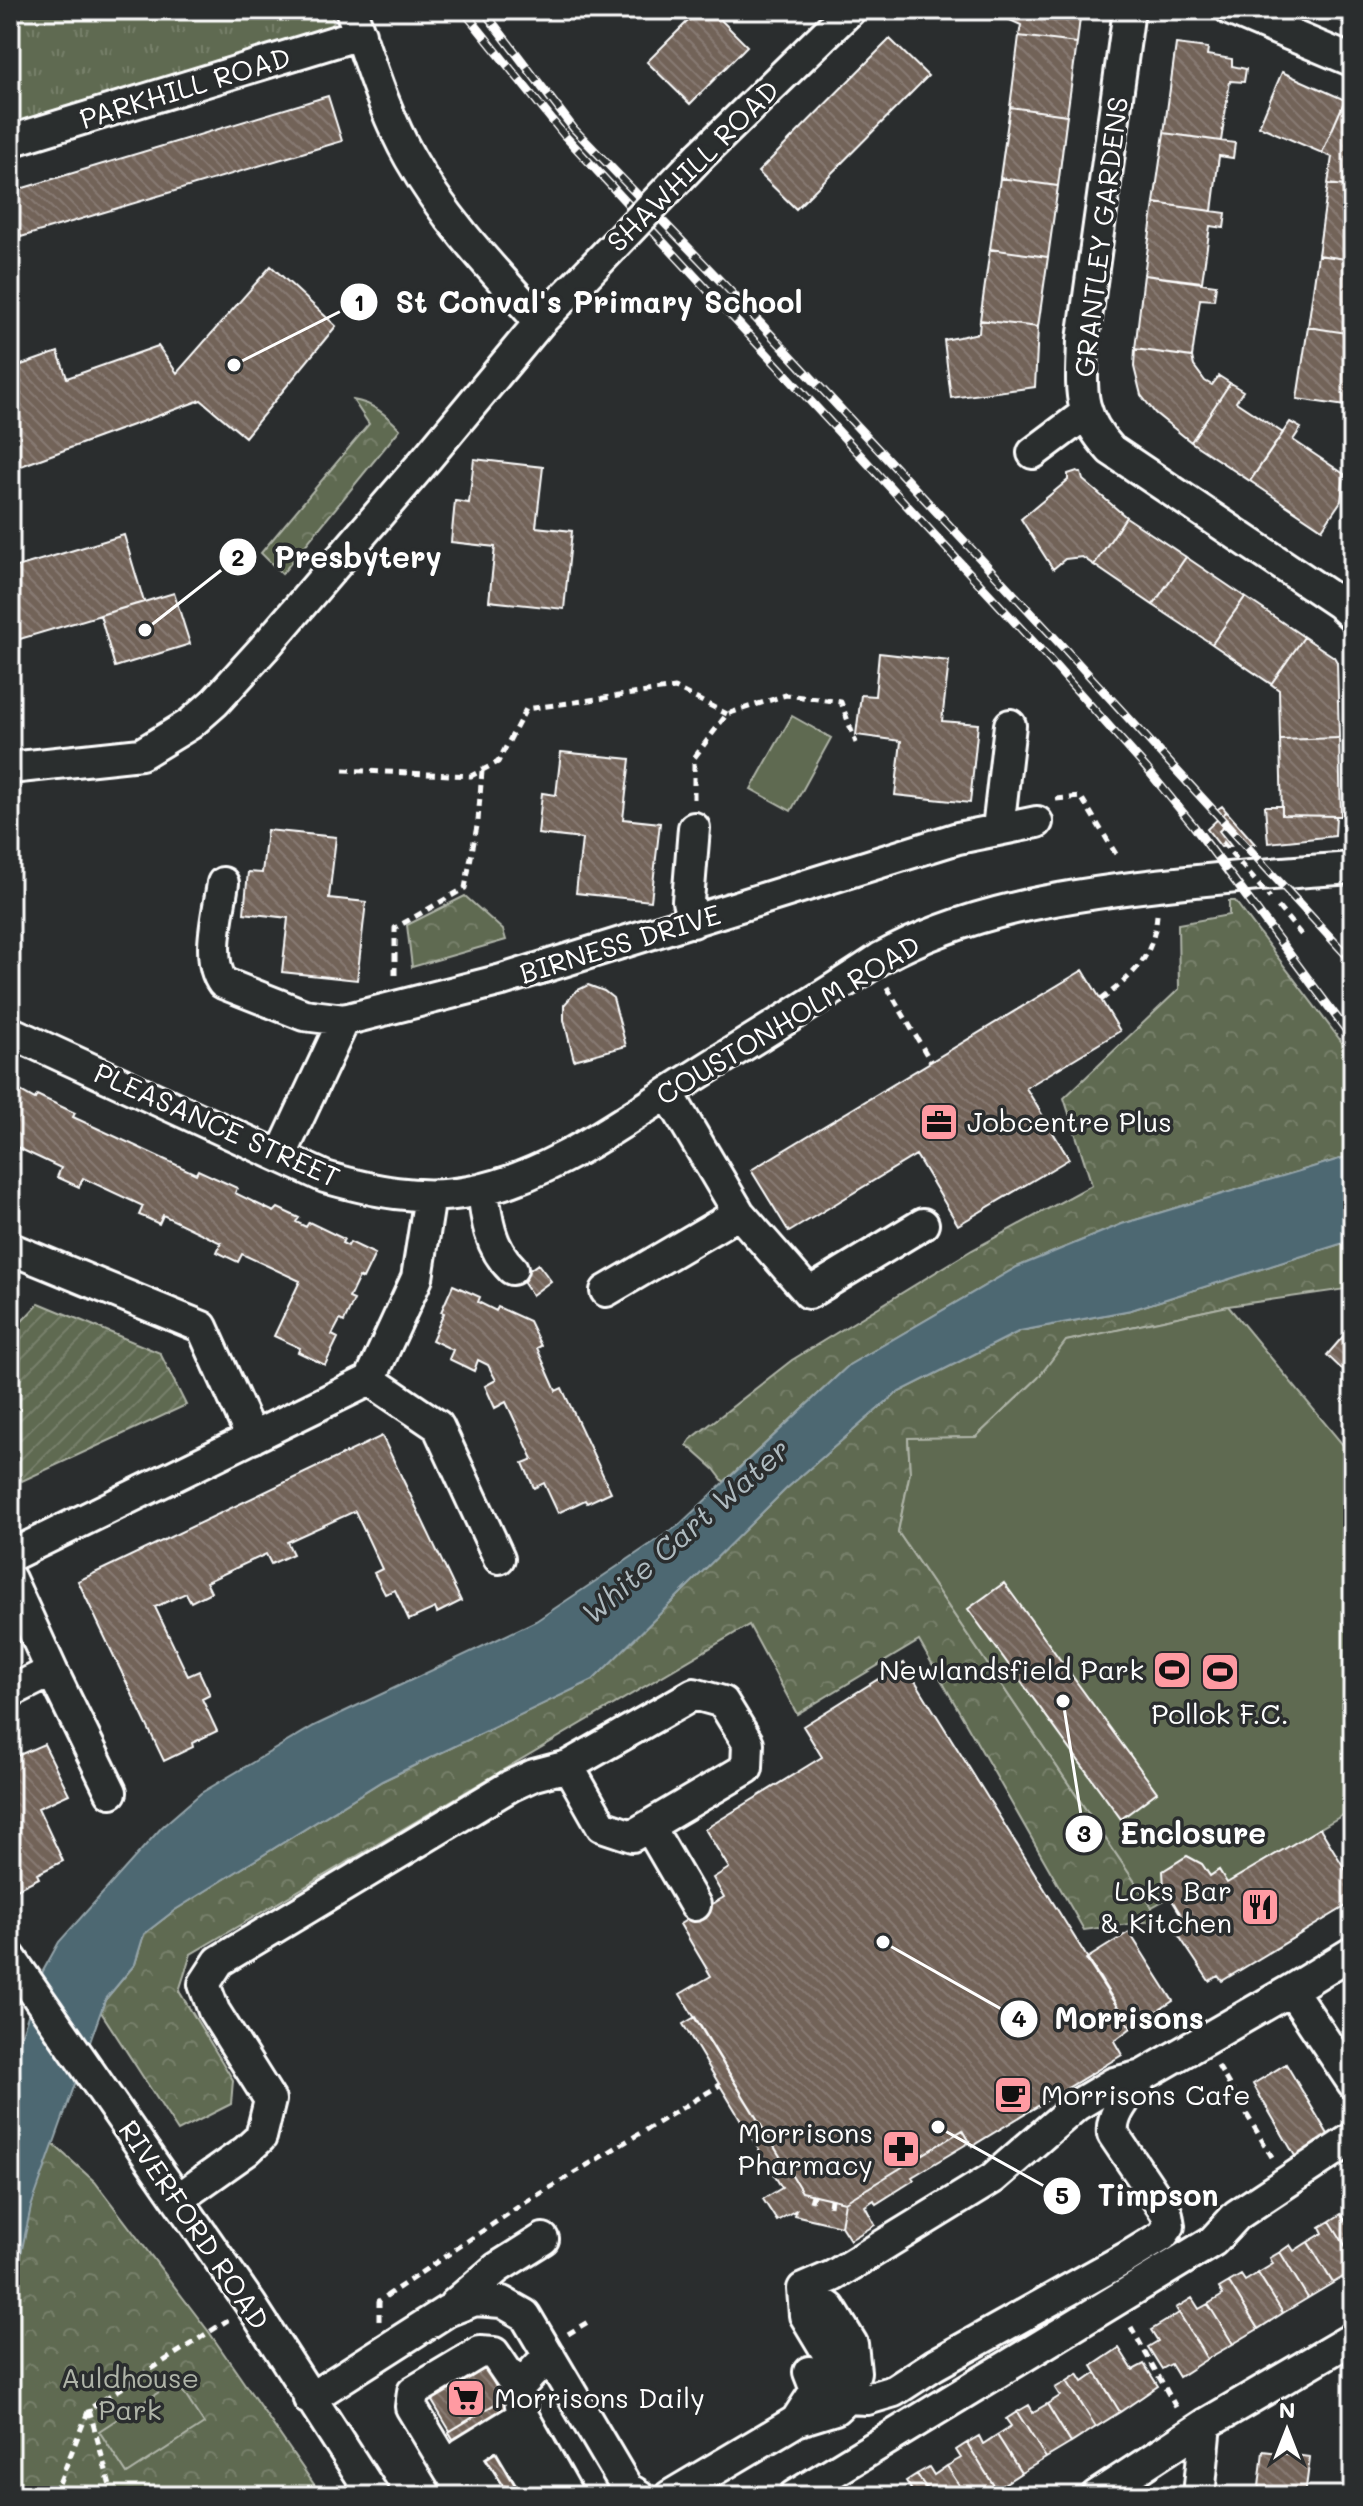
<svg xmlns="http://www.w3.org/2000/svg" width="1363" height="2506" font-family="Mali,sans-serif">
  <defs>
    <pattern id="grass-tufts" width="24" height="20" patternUnits="userSpaceOnUse" patternTransform="scale(2)"><rect width="24" height="20" fill="#5f6a51"/><path d="M3 7l-1-3M5 7V3M7 7l1-3M15 17l-1-3M17 17v-4M19 17l1-3" fill="none" stroke="#77806b"/></pattern>
    <pattern id="forest-crowns" width="20" height="18" patternUnits="userSpaceOnUse" patternTransform="scale(2)"><rect width="20" height="18" fill="#5f6a51"/><path d="M2 6a3 3 0 1 1 6 0M12 15a3 3 0 1 1 6 0" fill="none" stroke="#77806b"/></pattern>
    <pattern id="garden-furrows" width="10" height="10" patternUnits="userSpaceOnUse" patternTransform="scale(2)"><rect width="10" height="10" fill="#5f6a51"/><path d="M-1 1l2-2M0 10L10 0M9 11l2-2" fill="none" stroke="#77806b"/></pattern>
    <pattern id="building-back-hatch" width="6" height="6" patternUnits="userSpaceOnUse" patternTransform="scale(2)"><rect width="6" height="6" fill="#726359"/><path d="M-1 5l2 2M0 0l6 6M5-1l2 2" fill="none" stroke="#877a72"/></pattern>
  </defs>
  <rect width="100%" height="100%" fill="#2a2d2e"/>
  <filter id="ink" filterUnits="userSpaceOnUse"><feTurbulence type="fractalNoise" baseFrequency=".0125" numOctaves="2"/><feDisplacementMap in="SourceGraphic" scale="16" xChannelSelector="R" yChannelSelector="G"/><feConvolveMatrix kernelMatrix="1 2 1 2 8 2 1 2 1" color-interpolation-filters="sRGB"/></filter>
  <g filter="url(#ink)">
    <path fill="url(#grass-tufts)" stroke="#afb4a8" stroke-width="2" d="M10 10H329L335 26 10 128Z"/>
    <path fill="url(#forest-crowns)" stroke="#afb4a8" stroke-width="2" d="M353 400C373 403 386 415 400 429L282 574 261 553 369 424Z
      M465 896 503 930 506 940 412 967 407 925Z
      M1229 901H1235L1353 1057V1155L1122 1224 1017 1267 849 1365 724 1482 714 1469 687 1445 690 1440 792 1360 972 1250 1092 1185 1064 1098 1179 989 1178 924 1229 915Z
      M1353 1240V1288L1228 1306 1067 1341 1038 1378 976 1437 908 1439 910 1472 898 1532 1152 1907 1153 1921 1084 1930 919 1641 797 1714 749 1625 191 1954 179 1991 233 2080 231 2104 178 2131 101 2012 105 2000 135 1964 144 1934 175 1910 382 1781 593 1680 786 1489 895 1394 1020 1331 1131 1310Z
      M10 2105 95 2182 209 2332 322 2496H10Z"/>
    <path fill="url(#garden-furrows)" stroke="#afb4a8" stroke-width="2" d="M39 1303 160 1353 186 1405 22 1481 10 1457V1334Z"/>
    <path fill="#5f6a51" stroke="#afb4a8" stroke-width="2" d="M792 716 831 738 791 811 751 789Z
      M1228 1306 1353 1457V1809L1227 1883 1219 1870 1210 1876 1202 1864 1187 1856 1163 1871 1170 1897 1152 1907 898 1532 910 1472 908 1438 976 1437 1038 1378 1066 1341Z
      M176 2381 204 2424 127 2474 99 2431Z"/>
    <path fill="#4d6772" stroke="#94a4aa" stroke-width="2" d="M1353 1155V1240L1131 1310 1020 1331 895 1394 786 1489 593 1680 382 1781 175 1910 144 1934 135 1964 105 2000 31 2207 10 2305V2075L16 2051 43 1971 59 1942 162 1827 201 1793 314 1726 536 1621 679 1525 849 1365 1017 1267 1122 1224Z"/>
    <path fill="url(#building-back-hatch)" stroke="#fff" stroke-width="2" d="M699 10H711L747 46 690 104 647 62Z
      M988 10H1081L1077 43 1019 36 1021 25Z
      M1332 10H1353V26L1329 16Z
      M1019 36 1077 43 1067 115 1010 107Z
      M890 39 928 76 796 209 758 172Z
      M1176 44 1208 48 1207 55 1232 59V66L1246 69 1244 82 1230 81 1221 141 1164 133Z
      M1282 72 1345 100 1322 153 1259 126Z
      M328 96 342 141 21 237 10 202V192Z
      M1345 100 1353 103V187L1328 184 1332 157 1322 153Z
      M1010 107 1067 115 1058 186 1000 178Z
      M1164 133 1235 143 1233 158 1219 156 1212 211 1154 203Z
      M1000 178 1058 186 1048 257 990 249Z
      M1328 184 1353 187V260L1318 255Z
      M1154 203 1226 213 1224 228 1210 226 1202 282 1144 275Z
      M990 249 1048 257 1038 327 980 320Z
      M1318 255 1353 260V334L1308 327Z
      M271 266 336 326 245 437 201 400 10 470V369L58 352 67 378 158 346 177 373Z
      M1144 275 1216 285 1214 300 1200 299 1192 357 1135 349Z
      M980 320 1038 327 1035 387 951 398 944 340 979 333Z
      M1308 327 1353 334V407L1297 399Z
      M1135 349 1192 357 1194 366 1205 381 1212 385 1219 376 1230 383 1191 442 1155 413 1141 395 1134 367Z
      M1230 383 1243 391 1236 402 1283 433 1250 481 1191 442Z
      M1290 422 1301 428 1293 440 1344 474 1341 501 1322 529 1250 481Z
      M474 459 543 467 536 527 572 531 564 609 489 601 495 547 451 542 455 501 469 503Z
      M1077 471 1081 473 1083 480 1126 517 1094 565 1082 557 1065 559 1053 569 1021 519 1068 480V474Z
      M1126 517 1186 557 1153 605 1094 565Z
      M124 535 144 602 10 642V569Z
      M1186 557 1245 597 1212 644 1153 605Z
      M174 593 190 644 115 667 100 615Z
      M1245 597 1304 637 1271 684 1212 644Z
      M1304 637 1334 657 1337 662 1339 738 1280 740 1279 690 1271 684Z
      M879 653 949 661 942 721 978 724 970 803 895 795 901 741 856 735 861 695 875 696Z
      M1339 738 1341 816 1282 815 1280 740Z
      M561 752 630 759 623 819 660 823 651 901 576 893 582 839 538 834 542 793 556 795Z
      M1222 806 1226 811 1225 813 1227 812 1255 844 1242 845 1225 826 1219 831 1231 846 1221 847 1207 829 1221 816 1215 811Z
      M1265 806H1282V815L1336 816 1335 836 1268 843Z
      M267 830 336 837 329 898 366 902 357 980 282 972 288 918 244 913 248 872 262 873Z
      M1083 970 1120 1031 1026 1088 1069 1159 958 1225 916 1155 789 1232 751 1170Z
      M588 985 604 991 613 998 626 1046 574 1060 564 1020V1005L576 991Z
      M10 1085 35 1099 37 1095 75 1113 73 1117 196 1174 198 1170 237 1188 235 1193 274 1212 278 1208 299 1218 296 1222 306 1227 309 1222 344 1239 342 1243 348 1246 350 1242 375 1254 363 1279 359 1277 349 1298 354 1300 344 1322 340 1320 332 1335 338 1338 325 1365 298 1352 300 1348 274 1336 300 1281 242 1254 238 1262 217 1252 221 1243 163 1215 159 1224 149 1219 139 1215 143 1206 83 1178 79 1187 57 1177 61 1168 10 1144Z
      M538 1264 551 1281 532 1295 520 1277Z
      M453 1285 480 1297 478 1302 496 1311 498 1307 529 1321 541 1346 537 1348 556 1391 562 1388 611 1492 587 1503 585 1500 558 1513 544 1483 534 1488 523 1463 533 1459 506 1402 495 1408 485 1386 496 1380 488 1365 478 1360 474 1371 449 1359 453 1350 432 1340 444 1313 441 1312Z
      M1352 1326 1353 1327V1380L1327 1355Z
      M382 1436 461 1601 437 1613 435 1608 409 1620 395 1590 385 1594 374 1573 382 1569 355 1511 287 1542 293 1554 271 1564 266 1554 206 1582 211 1592 191 1602 186 1593 155 1607 188 1676 199 1671 210 1695 202 1699 217 1731 192 1743 193 1747 164 1761 78 1581Z
      M1004 1583 1157 1792 1121 1819 968 1609Z
      M904 1663 1131 2028 1114 2041 1122 2055 972 2146 963 2130 845 2202 802 2192 680 1994 711 1976 680 1924 724 1897 713 1878 729 1868 705 1829 822 1757 803 1726Z
      M44 1744 69 1794 38 1808 63 1861 37 1874 39 1878 15 1890 10 1880V1759Z
      M1320 1828 1353 1882V1902L1222 1981 1218 1976 1209 1981 1175 1930 1186 1923 1164 1887 1163 1871 1187 1856 1202 1864 1210 1876 1219 1870 1227 1883Z
      M1129 1932 1173 2001 1131 2028 1086 1959Z
      M695 2017 802 2192 845 2202 841 2226 794 2215 796 2210 777 2221 763 2199 782 2188 683 2024Z
      M1286 2064 1329 2136 1295 2156 1253 2084Z
      M963 2130 970 2142 912 2177 914 2180 876 2204 874 2200 865 2206 875 2225 850 2240 841 2226 845 2202Z
      M1341 2214 1345 2220 1353 2215V2258L1330 2221Z
      M1330 2221 1353 2258V2271L1333 2283 1308 2242 1323 2233 1320 2227Z
      M1308 2242 1333 2283 1308 2298 1280 2252 1290 2245 1294 2251Z
      M1280 2252 1308 2298 1283 2313 1258 2273 1273 2264 1270 2258Z
      M1258 2273 1283 2313 1258 2329 1229 2282 1241 2275 1245 2281Z
      M1229 2282 1258 2329 1233 2344 1208 2304 1223 2295 1219 2288Z
      M1192 2298 1199 2309 1208 2304 1233 2344 1207 2359 1176 2308Z
      M1179 2313 1207 2359 1179 2377 1171 2364 1162 2369 1148 2347 1158 2341 1151 2330Z
      M1119 2348 1133 2370 1144 2364 1158 2386 1120 2412 1092 2366Z
      M483 2364 503 2399 450 2431 429 2396Z
      M1096 2373 1120 2412 1096 2427 1067 2381 1078 2374 1083 2382Z
      M1067 2381 1096 2427 1071 2443 1047 2404 1060 2396 1055 2388Z
      M507 2397 572 2496H486L449 2432Z
      M1047 2404 1071 2443 1046 2458 1017 2412 1029 2405 1033 2412Z
      M1017 2412 1046 2458 1021 2473 997 2435 1011 2426 1006 2419Z
      M997 2435 1021 2473 996 2489 967 2443 979 2436 983 2444Z
      M967 2443 996 2489 985 2496H966L947 2466 961 2458 956 2450Z
      M1263 2451 1310 2457 1305 2496H1258Z
      M947 2466 966 2496H931L917 2474 929 2467 934 2475Z
      M917 2474 931 2496H899L911 2489 906 2481Z"/>
    <g fill="none" stroke-linecap="round" stroke-linejoin="round">
      <defs>
        <path id="minor" d="M351 10C369 60 384 112 410 158 445 220 493 270 540 322
          M1129 10 1083 340C1082 389 1076 412 1111 450L1339 603 1353 616
          M1231 10 1353 61
          M10 141 360 34
          M700 156 850 10
          M1033 453 1085 414
          M10 768 141 754 190 724 215 702 264 648 427 458 540 322 584 277
          M998 829 1010 725
          M223 883C219 912 205 959 223 983L304 1015 344 1020
          M693 922 688 901 694 828
          M10 1032 325 1177C373 1191 419 1201 469 1192 551 1177 621 1122 690 1079 754 1038 819 1000 881 958 966 911 1062 896 1157 885 1223 878 1288 872 1353 868
          M668 1093 739 1213 809 1293 923 1224
          M281 1155 344 1020 502 980 958 838 1037 822
          M483 1189C486 1219 490 1248 512 1269
          M10 1255 14 1250 202 1327 252 1438
          M606 1291 739 1213
          M370 1380 438 1426 499 1558
          M10 1556 370 1380 417 1278 430 1196
          M10 1579 52 1671 10 1692
          M52 1671 111 1792
          M649 1826 695 1905
          M10 1957 251 2305 374 2496
          M1291 1990 1353 2083
          M178 2199 246 2151 261 2137 270 2100 214 2011 204 1984 219 1961 510 1786 534 1775 568 1766 694 1694 723 1702 748 1743 747 1768 632 1836 602 1826 568 1766
          M803 2289 805 2315 829 2355 847 2398 867 2399 894 2391 934 2365 1126 2258 1162 2236 1169 2226 1167 2214 1113 2134C1110 2113 1131 2093 1142 2076
          M803 2289 833 2276 993 2178 1077 2105 1114 2083 1142 2076 1291 1990 1353 1952
          M455 2304 497 2268 543 2239
          M309 2399 447 2311 475 2300 502 2302 525 2315 627 2488 640 2496
          M523 2416 568 2496
          M796 2421 816 2390 809 2372
          M502 2430 541 2496
          M465 2496 411 2407 413 2392 480 2352 494 2353 518 2388 549 2355
          M490 2496 463 2453 523 2416 518 2388
          M670 2496 796 2421 835 2409 847 2398 855 2372 852 2344 830 2308 803 2289
          M794 2496 1213 2241 1237 2215 1353 2138
          M1096 2496 1206 2424 1353 2338
          M1199 2496 1206 2424"/>
      </defs>
      <use href="#minor" stroke="#fff" stroke-width="36"/>
      <path stroke="#fff" stroke-width="5" stroke-dasharray="8 6" stroke-linecap="butt" d="M343 770 471 776 498 762 526 709 675 688 727 714
        M694 799V758L727 714 786 695 841 702 856 743
        M1056 799 1081 797 1119 859
        M1278 907 1304 938
        M395 975V928L465 888 478 821 482 771
        M887 987 931 1062
        M1101 1000C1134 974 1153 959 1157 915
        M1218 2066 1272 2157
        M811 2202 813 2195
        M830 2206 831 2199
        M379 2321V2301L521 2205 720 2085
        M1131 2327 1177 2409
        M568 2334 591 2320
        M89 2409 113 2496
        M54 2496 89 2409 228 2320"/>
      <use href="#minor" stroke="#2a2d2e" stroke-width="30"/>
      <defs>
        <path id="rail" d="M463 10 564 135 1049 659 1147 769 1193 825 1353 1039
          M483 10 574 129 733 294 1063 647 1353 962"/>
      </defs>
      <use href="#rail" stroke="#fff" stroke-width="9"/>
      <use href="#rail" stroke="#2a2d2e" stroke-width="6" stroke-dasharray="18" stroke-linecap="butt"/>
      <defs>
        <path id="minor-bridge" d="M584 277 700 156"/>
      </defs>
      <use href="#minor-bridge" stroke="#fff" stroke-width="36" stroke-linecap="butt"/>
      <path stroke="#fff" stroke-width="5" stroke-dasharray="8 6" stroke-linecap="butt" d="M1222 842 1270 898"/>
      <use href="#minor-bridge" stroke="#2a2d2e" stroke-width="30"/>
    </g>
  </g>
  <defs>
    <symbol id="office-square" viewBox="-11 -11 22 22"><rect x="-9" y="-9" width="18" height="18" rx="4" fill="#ff9aa2" stroke="#2a2d2e"/><path d="M-6-3h4V-5.5h4V-3h4V5H-6ZM-1-4.5V-3h2v-1.5ZM-6 0V1H6V0Z" fill="#111"/></symbol>
    <symbol id="stadium-square" viewBox="-11 -11 22 22"><rect x="-9" y="-9" width="18" height="18" rx="4" fill="#ff9aa2" stroke="#2a2d2e"/><path d="M0-5a6.5 5 0 1 0 0 10a6.5 5 0 1 0 0-10ZM-3.5-1.8h7v3.6h-7Z" fill="#111"/></symbol>
    <symbol id="restaurant-square" viewBox="-11 -11 22 22"><rect x="-9" y="-9" width="18" height="18" rx="4" fill="#ff9aa2" stroke="#2a2d2e"/><path d="M-5-6h1v4h1v-4h1v4h1v-4h1v5L-1.5 .5V6h-2V.5L-5-1ZM5-6V6H3V1.5H1.5Q1.5-4 5-6Z" fill="#111"/></symbol>
    <symbol id="cafe-square" viewBox="-11 -11 22 22"><rect x="-9" y="-9" width="18" height="18" rx="4" fill="#ff9aa2" stroke="#2a2d2e"/><path d="M-5.5-4.5H6V0H3Q3 3.5 0 3.5H-2.5Q-5.5 3.5-5.5 0ZM3-3.2v2h1.7v-2ZM-6 4.5H4V6H-6Z" fill="#111"/></symbol>
    <symbol id="pharmacy-square" viewBox="-11 -11 22 22"><rect x="-9" y="-9" width="18" height="18" rx="4" fill="#ff9aa2" stroke="#2a2d2e"/><path d="M-2-6h4v4h4v4h-4v4h-4v-4h-4v-4h4Z" fill="#111"/></symbol>
    <symbol id="supermarket-square" viewBox="-11 -11 22 22"><rect x="-9" y="-9" width="18" height="18" rx="4" fill="#ff9aa2" stroke="#2a2d2e"/><path d="M-6-5.5h2.5l.6 2H6L4.5 2H-2.5L-4.4-4H-6ZM-1.5 3.2a1.3 1.3 0 1 0 .1 0ZM3 3.2a1.3 1.3 0 1 0 .1 0Z" fill="#111"/></symbol>
  </defs>
  <g fill-rule="evenodd">
    <use href="#office-square" x="917" y="1100" width="44" height="44"/>
    <use href="#stadium-square" x="1150" y="1648" width="44" height="44"/>
    <use href="#stadium-square" x="1198" y="1650" width="44" height="44"/>
    <use href="#restaurant-square" x="1238" y="1885" width="44" height="44"/>
    <use href="#cafe-square" x="991" y="2073" width="44" height="44"/>
    <use href="#pharmacy-square" x="879" y="2127" width="44" height="44"/>
    <use href="#supermarket-square" x="444" y="2376" width="44" height="44"/>
  </g>
  <g text-anchor="middle" stroke-width="7" stroke-linejoin="round" paint-order="stroke">
    <g font-size="28" fill="#fff" stroke="#2a2d2e">
      <text transform="translate(185 88) rotate(-17)" y="10">PARKHILL ROAD</text>
      <text transform="translate(693 166) rotate(-45)" y="10">SHAWHILL ROAD</text>
      <text transform="translate(1101 237) rotate(-83)" y="10">GRANTLEY GARDENS</text>
      <text transform="translate(620 944) rotate(-17)" y="10">BIRNESS DRIVE</text>
      <text transform="translate(788 1020) rotate(-31)" y="10">COUSTONHOLM ROAD</text>
      <text transform="translate(217 1125) rotate(24)" y="10">PLEASANCE STREET</text>
      <text transform="translate(194 2225) rotate(56)" y="10">RIVERFORD ROAD</text>
    </g>
    <g font-size="28" fill="#fff" stroke="#2a2d2e" text-anchor="start">
      <text x="967" y="1132">Jobcentre Plus</text>
      <text x="1144" y="1680" text-anchor="end">Newlandsfield Park</text>
      <text x="1220" y="1724" text-anchor="middle">Pollok F.C.</text>
      <text x="1232" y="1901" text-anchor="end">Loks Bar<tspan x="1232" dy="32">&amp; Kitchen</tspan></text>
      <text x="1041" y="2105">Morrisons Cafe</text>
      <text x="873" y="2143" text-anchor="end">Morrisons<tspan x="873" dy="32">Pharmacy</tspan></text>
      <text x="494" y="2408">Morrisons Daily</text>
    </g>
    <g font-size="28" fill="#afb4a8" stroke="#2a2d2e">
      <text x="130" y="2388">Auldhouse<tspan x="130" dy="32">Park</tspan></text>
    </g>
    <g font-size="30" font-style="italic" fill="#afbbc0" stroke="#2a2d2e">
      <text transform="translate(686 1532) rotate(-41)" y="10">White Cart Water</text>
    </g>
  </g>
  <path fill="none" stroke="#fff" stroke-width="3" d="M234 365L359 302M145 630L238 557M1063 1701L1084 1834M883 1942L1019 2019M938 2127L1062 2196"/>
  <g fill="#fff" stroke="#2a2d2e" stroke-width="3">
    <circle cx="234" cy="365" r="8"/>
    <circle cx="145" cy="630" r="8"/>
    <circle cx="1063" cy="1701" r="8"/>
    <circle cx="883" cy="1942" r="8"/>
    <circle cx="938" cy="2127" r="8"/>
    <circle cx="359" cy="302" r="20"/>
    <circle cx="238" cy="557" r="20"/>
    <circle cx="1084" cy="1834" r="20"/>
    <circle cx="1019" cy="2019" r="20"/>
    <circle cx="1062" cy="2196" r="20"/>
  </g>
  <g font-size="24" text-anchor="middle" font-weight="bold" fill="#111">
    <text x="359" y="311">1</text>
    <text x="238" y="566">2</text>
    <text x="1084" y="1842">3</text>
    <text x="1019" y="2027">4</text>
    <text x="1062" y="2204">5</text>
  </g>
  <g font-size="30" text-anchor="middle" font-weight="bold" fill="#fff" stroke="#2a2d2e" stroke-width="7" stroke-linejoin="round" paint-order="stroke">
    <text x="599" y="313">St Conval's Primary School</text>
    <text x="358" y="568">Presbytery</text>
    <text x="1193" y="1844">Enclosure</text>
    <text x="1129" y="2029">Morrisons</text>
    <text x="1158" y="2206">Timpson</text>
  </g>
  <rect width="1363" height="2506" fill="none" stroke="#2a2d2e" stroke-width="40"/>
  <rect x="20" y="20" width="1323" height="2466" fill="none" stroke="#fff" stroke-width="3" filter="url(#ink)"/>
  <g transform="translate(1287 2430)" stroke="#2a2d2e" stroke-width="6" paint-order="stroke">
  <path d="M0-6L14 30L0 20L-14 30Z" fill="#ffffff"/>
  <text y="-12" font-size="22" font-weight="bold" text-anchor="middle" fill="#ffffff">N</text>
  </g>
</svg>
